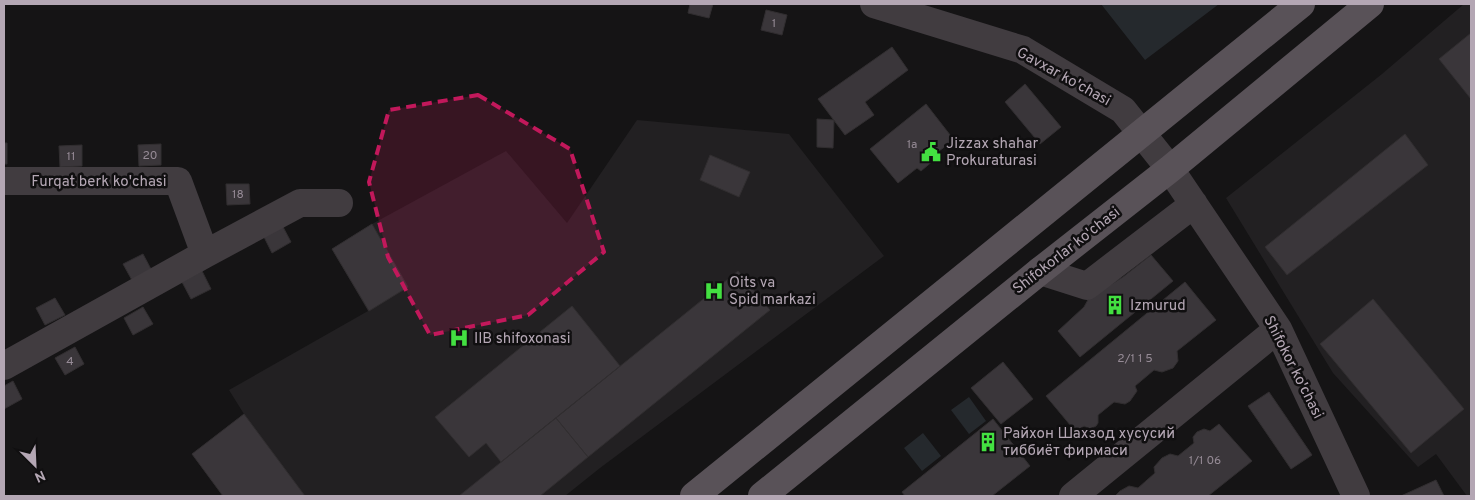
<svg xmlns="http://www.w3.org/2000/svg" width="1475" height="500" font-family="Overpass,sans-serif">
  <rect width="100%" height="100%" fill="#151415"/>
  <path fill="#222022" d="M1464 4H1471V496H1467L1436 454 1418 467 1333 373 1226 198 1382 74Z
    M637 120 789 134 884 256 600 468 565 496H223L192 454 244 414 229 390 368 311 332 249 372 224 506 151 567 223Z"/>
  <path fill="#25292d" d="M1101 4H1219L1145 60Z
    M969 397 986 421 969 434 951 410Z
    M923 433 941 456 922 471 904 448Z"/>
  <path fill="#3a363a" stroke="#312e30" d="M690 4H713L709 18 688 13Z
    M766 10 787 15 782 35 761 30Z
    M1471 33V99L1439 59Z
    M892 47 908 70 865 102 874 115 845 135 818 99Z
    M1025 84 1061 127 1040 144 1005 102Z
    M926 104 954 140 932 156 934 160 921 171 917 168 898 183 870 149Z
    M817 119 834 120 833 148 817 147Z
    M1405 134 1428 165 1287 275 1265 247Z
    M4 143H7V164H4Z
    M161 144V165L139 166 138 145Z
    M82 145V166L60 167 59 146Z
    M710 155 750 172 739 197 700 180Z
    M226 184H249L250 204 227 205Z
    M372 224 408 287 369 311 332 249Z
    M282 225 291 242 272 253 263 235Z
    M143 254 152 271 133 282 123 264Z
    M1151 255 1173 281 1080 357 1058 331 1084 307 1089 298 1123 277Z
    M202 271 211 289 191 299 182 282Z
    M738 271 770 310 588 457 556 418Z
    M1185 282 1216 320 1177 351 1178 361 1173 368 1162 372 1154 370 1135 386 1137 391 1130 401 1125 404 1114 402 1098 415V423L1096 426 1090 429 1084 426 1076 432 1046 396Z
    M55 298 65 315 45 325 36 308Z
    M1373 299 1464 409 1411 453 1320 344Z
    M572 306 620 366 501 462 486 443 469 457 435 417Z
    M143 307 153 324 133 335 124 318Z
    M75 347 84 364 65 375 55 358Z
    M1003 362 1033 399 1001 424 971 388Z
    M13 381 22 399 4 409V386Z
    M1269 392 1312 455 1291 469 1248 406Z
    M244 414 305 496H223L192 454Z
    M556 418 588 457 540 496H459Z
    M993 419 1030 466 992 496H905L902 492Z
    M1219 424 1252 461 1208 496H1115L1120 491 1129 486 1138 488 1155 473 1154 467 1162 458 1170 454 1178 456 1194 443 1193 437 1197 432 1204 429 1210 431Z
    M1436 480 1444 496H1401Z"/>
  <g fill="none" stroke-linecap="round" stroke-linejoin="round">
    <path stroke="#413c40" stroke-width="28" d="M874 4 1023 50 1123 110 1170 169 1278 329 1356 496
      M4 181H178L205 254
      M1040 271 1087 286 1194 204
      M4 366 205 254 300 203H339
      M1073 496 1278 329"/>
    <path stroke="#595258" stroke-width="28" d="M694 496 1301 4
      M762 496 1040 271 1170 169 1370 4"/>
  </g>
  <path fill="#c2185b" fill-opacity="0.2" stroke="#c2185b" stroke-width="4" stroke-dasharray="10 6" stroke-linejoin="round" d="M478 95 570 149 604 252 528 315 430 335 388 257 369 182 389 110Z"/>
  <defs>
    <symbol id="civic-bare" viewBox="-9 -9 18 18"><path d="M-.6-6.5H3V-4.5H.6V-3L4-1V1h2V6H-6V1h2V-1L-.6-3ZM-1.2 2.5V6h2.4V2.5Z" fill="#43e041" stroke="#100f10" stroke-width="2.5" paint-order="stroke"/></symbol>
    <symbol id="hospital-bare" viewBox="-9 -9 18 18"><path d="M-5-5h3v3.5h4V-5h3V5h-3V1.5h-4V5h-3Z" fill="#43e041" stroke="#100f10" stroke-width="2.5" paint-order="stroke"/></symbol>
    <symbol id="building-bare" viewBox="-9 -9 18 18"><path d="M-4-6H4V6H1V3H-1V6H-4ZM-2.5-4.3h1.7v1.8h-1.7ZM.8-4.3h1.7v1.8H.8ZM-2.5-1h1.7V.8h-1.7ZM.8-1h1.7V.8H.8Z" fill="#43e041" stroke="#100f10" stroke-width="2.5" paint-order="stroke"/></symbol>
  </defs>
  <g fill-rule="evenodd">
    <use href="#civic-bare" x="917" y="138" width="28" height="28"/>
    <use href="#hospital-bare" x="700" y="277" width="28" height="28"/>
    <use href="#building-bare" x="1101" y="291" width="28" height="28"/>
    <use href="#hospital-bare" x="445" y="324" width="28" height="28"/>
    <use href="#building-bare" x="974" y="428" width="28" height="28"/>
  </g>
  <g text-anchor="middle" stroke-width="5" stroke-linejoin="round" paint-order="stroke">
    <g font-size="12" fill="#968b96">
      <text x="774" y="27">1</text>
      <text x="912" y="148">1a</text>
      <text x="150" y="159">20</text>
      <text x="71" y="160">11</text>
      <text x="238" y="198">18</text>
      <text x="1135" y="362">2/1 1 5</text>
      <text x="70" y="365">4</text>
      <text x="1205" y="464">1/1 06</text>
    </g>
    <g font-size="15" fill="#b4a7b4" stroke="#100f10">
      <text transform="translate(1064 76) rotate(29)" y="5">Gavxar ko'chasi</text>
      <text x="99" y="186">Furqat berk ko'chasi</text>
      <text transform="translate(1066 250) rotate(-38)" y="5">Shifokorlar ko'chasi</text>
      <text transform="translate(1294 367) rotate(63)" y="5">Shifokor ko'chasi</text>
    </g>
    <g font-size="15" fill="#b4a7b4" stroke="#100f10" text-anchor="start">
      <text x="946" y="148">Jizzax shahar<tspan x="946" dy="17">Prokuraturasi</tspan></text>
      <text x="729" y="287">Oits va<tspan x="729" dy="17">Spid markazi</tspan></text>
      <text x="1130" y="310">Izmurud</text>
      <text x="474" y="343">IIB shifoxonasi</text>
      <text x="1003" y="438">Райхон Шахзод хусусий<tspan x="1003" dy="17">тиббиёт фирмаси</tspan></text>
    </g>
  </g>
  <rect width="1475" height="500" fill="none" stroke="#b4a7b4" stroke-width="10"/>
  <g transform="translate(35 465) rotate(156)" stroke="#100f10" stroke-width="4" paint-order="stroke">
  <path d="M0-4L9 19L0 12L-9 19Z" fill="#b4a7b4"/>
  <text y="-8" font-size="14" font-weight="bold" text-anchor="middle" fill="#b4a7b4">N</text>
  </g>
</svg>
